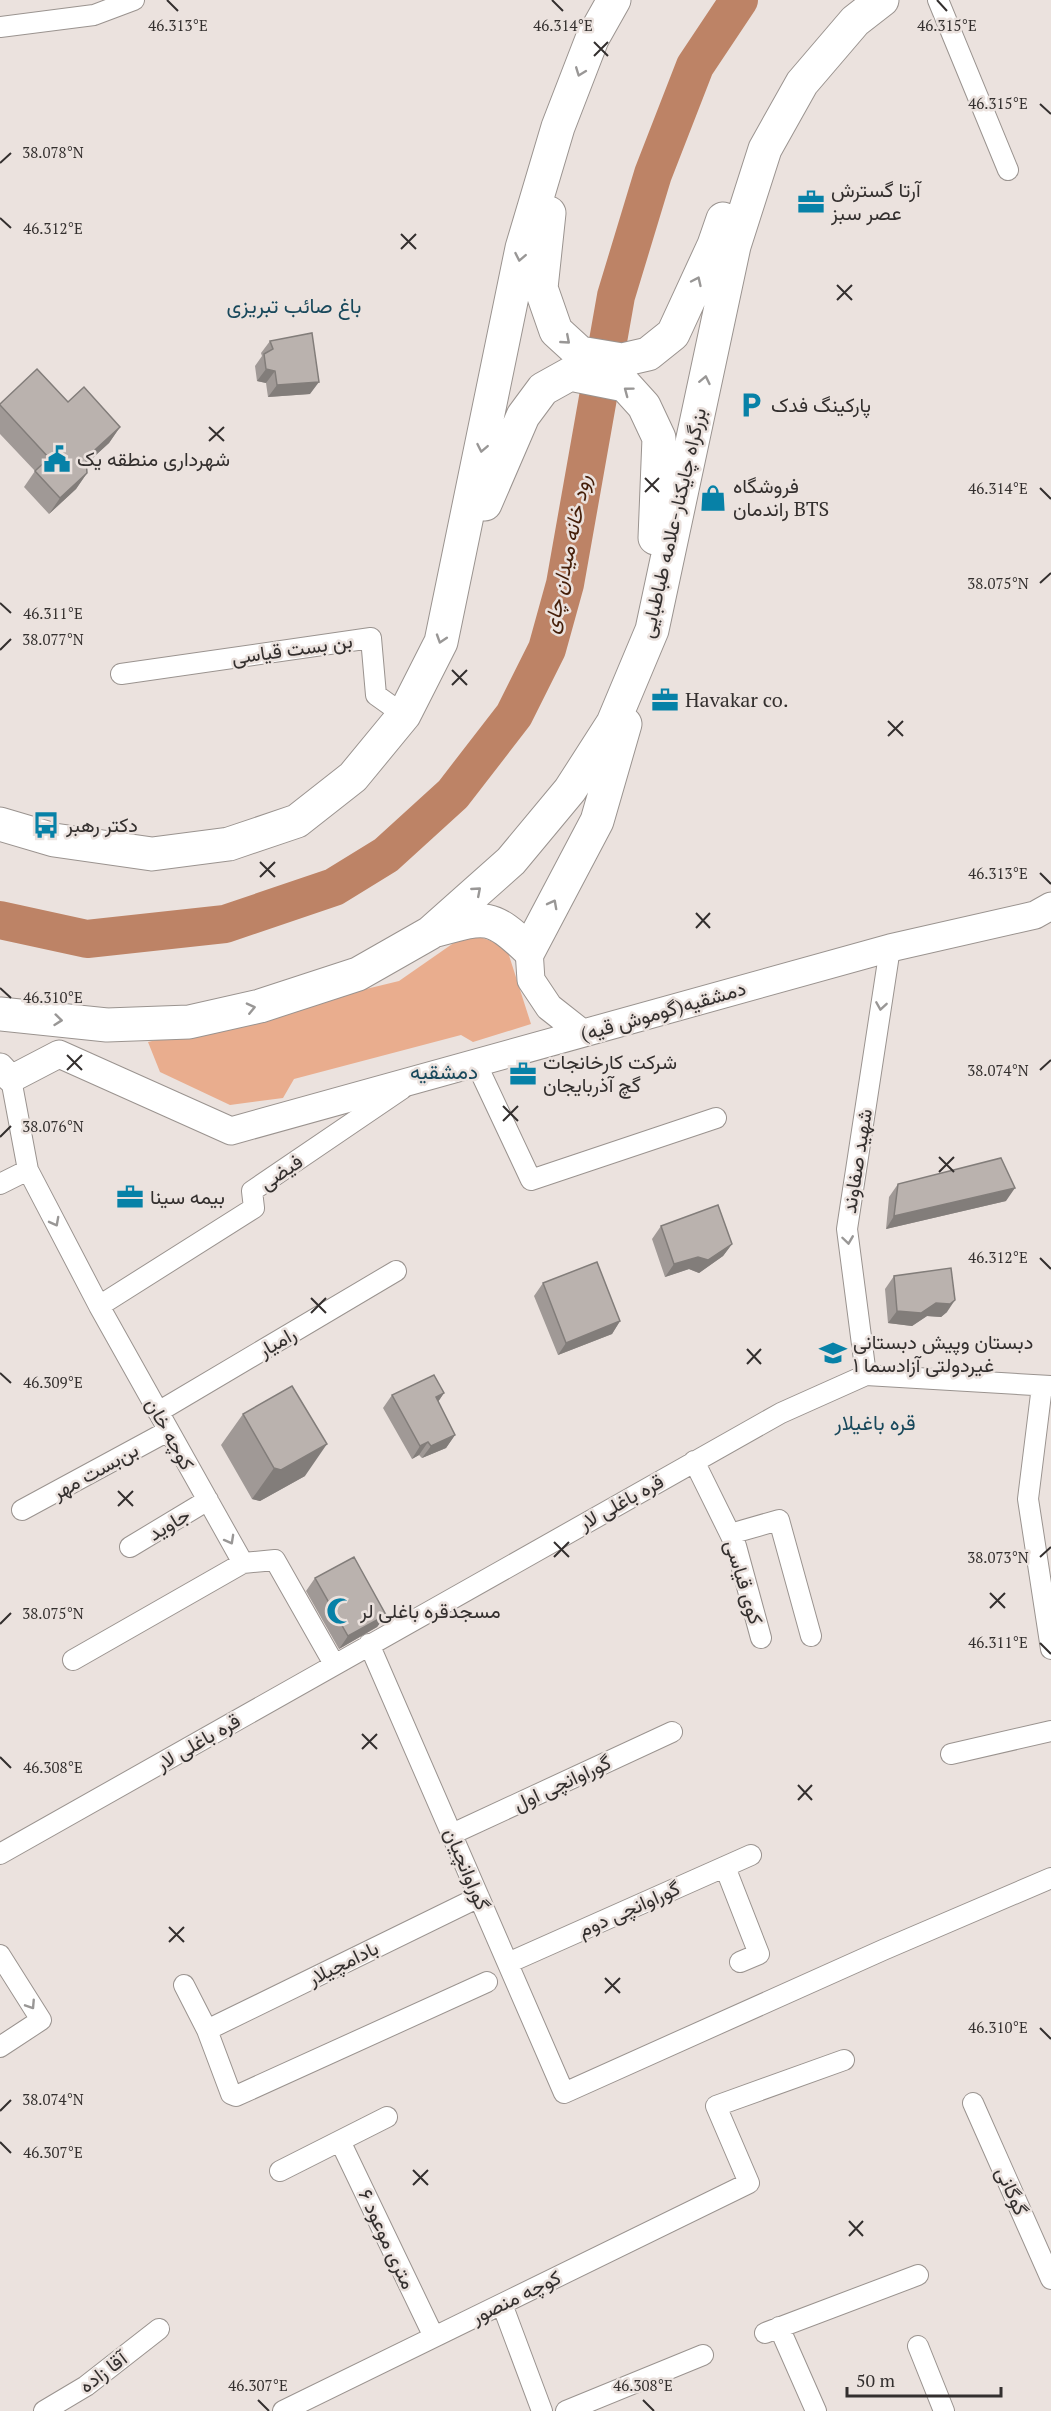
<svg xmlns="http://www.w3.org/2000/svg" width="1051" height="2411" font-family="'PT Serif',Vazirmatn,serif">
  <rect width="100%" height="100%" fill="#ebe2de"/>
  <path fill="#e9ad8e" d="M468 933 506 946 531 1024 473 1042 461 1035 294 1079 283 1098 230 1105 160 1072 148 1042 399 981Z"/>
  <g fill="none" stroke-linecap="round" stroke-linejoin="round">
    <path stroke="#bd8366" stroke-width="38" d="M0 920 87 939 225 924 334 887 386 855 453 794 514 715 547 649 565 584 616 296 653 174 695 66 739 0"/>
    <defs>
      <path id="street" d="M938 0 1008 170
        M0 27 94 15 134 0
        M121 674 371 638 376 695 404 715
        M476 1063 531 1180 716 1118
        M11 1079 28 1170 99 1306 243 1563 275 1560 334 1664
        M0 1184 28 1170
        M99 1306 254 1208 252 1191 402 1089
        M866 1375 847 1229 890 948
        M1042 1386 1028 1499 1051 1649
        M158 1412 396 1271
        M694 1461 736 1546 761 1638
        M22 1510 168 1431
        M730 1534 779 1520 811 1636
        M130 1547 208 1500
        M369 1644 564 2093 883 1950 1051 1878
        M73 1660 243 1563
        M951 1754 1051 1731
        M452 1834 672 1732
        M0 1854 781 1413 866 1375 1051 1386
        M725 1867 759 1954 740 1962
        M0 1955 41 2020 0 2047
        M508 1963 751 1855
        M184 1985 207 2030 231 2094 236 2096 487 1982
        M207 2030 479 1897
        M973 2103 1051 2279
        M340 2141 434 2337
        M280 2171 387 2117
        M502 2304 542 2411
        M779 2327 816 2411
        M765 2333 918 2275
        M918 2346 944 2411
        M44 2411 86 2386 159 2329
        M283 2411 749 2183 716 2106 844 2060
        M566 2411 703 2355"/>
      <path id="secondary" d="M529 950 531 980 549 1007 582 1033
        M0 1067 11 1079 59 1054 231 1131 890 948 1035 915 1051 906"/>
      <path id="highway" d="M549 213 541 288 556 331 580 353 622 360 648 354 673 334 714 245 723 219
        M485 504 523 416 543 389 570 374 625 385 644 406 659 438 655 538
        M0 824 54 840 152 854 229 844 297 821 353 777 404 715 441 642 522 248 558 127 592 39 614 0
        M437 930C486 916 491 914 529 950L597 821 625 724
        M0 1014 107 1025 189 1022 260 1006 358 974 430 933 511 861 570 790 613 723 652 630 734 246 765 149 802 83 855 21 882 0"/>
    </defs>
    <use href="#street" stroke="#9a938f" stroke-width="22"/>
    <use href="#secondary" stroke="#9a938f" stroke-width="29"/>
    <use href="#highway" stroke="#9a938f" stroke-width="35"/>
    <use href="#street" stroke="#fff" stroke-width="20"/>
    <use href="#secondary" stroke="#fff" stroke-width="27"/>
    <use href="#highway" stroke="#fff" stroke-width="33"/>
  </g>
  <path fill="#a09996" d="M270 341 310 394 268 397 266 383 257 381 255 366 262 356 261 353Z
    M68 402 120 427 109 443 86 464 87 473 76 489 49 514 24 487 35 471 0 434V404Z
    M898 1184 1006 1201 886 1229 889 1197Z
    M661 1226 732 1244 723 1256 699 1273 689 1269 665 1277 652 1239Z
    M894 1276 947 1312 941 1317 927 1316 912 1326 888 1323 885 1289Z
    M543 1283 620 1321 612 1334 558 1355 534 1296Z
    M444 1393 438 1402 455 1435 446 1448 422 1458 419 1455 412 1459 383 1408 392 1395Z
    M243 1414 305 1476 260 1501 252 1499 221 1445Z
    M315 1578 386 1615 377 1627 339 1649 306 1591Z"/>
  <path fill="#827d7a" d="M266 369 275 371 266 383 257 381Z
    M319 382 310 394 268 397 277 385Z
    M120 427 109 443 74 475 86 458Z
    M87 473 76 489 49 514 60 498Z
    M1015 1188 1006 1201 886 1229 894 1216Z
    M732 1244 723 1256 699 1273 689 1269 665 1277 674 1264Z
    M955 1300 947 1312 941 1317 927 1316 912 1326 888 1323 897 1311Z
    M620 1321 612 1334 558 1355 566 1343Z
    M444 1393 435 1406 436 1397Z
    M455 1435 446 1448 422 1458 431 1446Z
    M428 1442 419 1455 412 1459 420 1446Z
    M327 1444 305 1476 260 1501 252 1499 274 1468Z
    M386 1615 377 1627 339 1649 348 1636Z"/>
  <path fill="#bab2ae" stroke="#827d7a" stroke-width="1.5" d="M312 333 319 382 277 385 275 371 266 369 264 354 273 349 270 341Z
    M37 369 68 402 84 387 120 427 86 458 87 473 60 498 35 471 49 458 0 405V404Z
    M1001 1158 1015 1188 894 1216 898 1184Z
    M718 1205 732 1244 708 1260 698 1257 674 1264 661 1226Z
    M597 1262 620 1321 566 1343 543 1283Z
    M951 1268 955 1300 950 1304 936 1303 921 1313 897 1311 894 1276Z
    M434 1375 444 1393 436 1397 455 1435 431 1446 428 1442 420 1446 392 1395Z
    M292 1386 327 1444 281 1470 274 1468 243 1414Z
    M354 1557 386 1615 348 1636 315 1578Z"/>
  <defs><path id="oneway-chevron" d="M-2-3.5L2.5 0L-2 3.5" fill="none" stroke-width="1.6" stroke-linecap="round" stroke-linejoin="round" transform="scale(1.5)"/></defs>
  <g stroke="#999796">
    <use href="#oneway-chevron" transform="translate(580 72) rotate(111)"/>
    <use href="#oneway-chevron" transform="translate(520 257) rotate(101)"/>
    <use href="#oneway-chevron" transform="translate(697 281) rotate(-65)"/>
    <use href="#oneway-chevron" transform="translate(566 340) rotate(41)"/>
    <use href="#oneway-chevron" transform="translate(705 380) rotate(-78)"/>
    <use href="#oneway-chevron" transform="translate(628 391) rotate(-143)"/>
    <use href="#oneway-chevron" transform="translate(482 448) rotate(101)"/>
    <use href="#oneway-chevron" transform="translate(441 639) rotate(108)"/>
    <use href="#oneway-chevron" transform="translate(477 891) rotate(-41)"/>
    <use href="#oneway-chevron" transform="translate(553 904) rotate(-62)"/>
    <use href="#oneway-chevron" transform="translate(881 1006) rotate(99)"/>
    <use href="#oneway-chevron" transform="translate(251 1008) rotate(-13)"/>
    <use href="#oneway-chevron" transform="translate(58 1020) rotate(6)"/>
    <use href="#oneway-chevron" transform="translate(55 1222) rotate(62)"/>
    <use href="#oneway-chevron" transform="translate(848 1240) rotate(82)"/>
    <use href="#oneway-chevron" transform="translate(230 1540) rotate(61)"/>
    <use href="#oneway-chevron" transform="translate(31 2005) rotate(57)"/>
  </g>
  <path fill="none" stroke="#332f2e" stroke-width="2" d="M167 0 178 11M552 0 563 11M937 0 947 11M594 42 608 56M594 56 608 42M1040 104 1051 114M0 163 11 153M0 218 11 228M401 234 416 249M401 249 416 234M837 285 852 300M837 300 852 285M209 427 224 441M209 441 224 427M645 478 659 492M1040 488 1051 499M645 492 659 478M1040 583 1051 573M0 603 11 613M0 650 11 639M452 670 467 685M452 685 467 670M888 721 903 736M888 736 903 721M260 862 275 877M1040 873 1051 884M260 877 275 862M696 913 710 928M696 928 710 913M0 988 11 998M67 1055 82 1070M67 1070 82 1055M1040 1070 1051 1060M503 1106 518 1121M503 1121 518 1106M0 1137 11 1126M939 1157 954 1172M939 1172 954 1157M1040 1258 1051 1269M311 1298 326 1313M311 1313 326 1298M747 1349 761 1364M747 1364 761 1349M0 1373 11 1383M118 1491 133 1506M118 1506 133 1491M554 1542 569 1557M554 1557 569 1542M1040 1557 1051 1547M990 1593 1005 1608M990 1608 1005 1593M0 1624 11 1613M1040 1643 1051 1654M362 1734 377 1749M362 1749 377 1734M0 1757 11 1768M798 1785 812 1800M798 1800 812 1785M169 1927 184 1942M169 1942 184 1927M605 1978 620 1993M605 1993 620 1978M1040 2028 1051 2039M0 2111 11 2100M0 2142 11 2153M413 2170 428 2185M413 2185 428 2170M849 2221 863 2236M849 2236 863 2221M258 2400 269 2411M643 2400 654 2411"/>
  <defs>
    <symbol id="office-bare" viewBox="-9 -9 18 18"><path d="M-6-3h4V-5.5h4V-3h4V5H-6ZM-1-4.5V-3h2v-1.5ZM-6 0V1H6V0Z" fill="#0781a7" stroke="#ebe2de" stroke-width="2.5" paint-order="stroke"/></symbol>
    <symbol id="parking-bare" viewBox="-9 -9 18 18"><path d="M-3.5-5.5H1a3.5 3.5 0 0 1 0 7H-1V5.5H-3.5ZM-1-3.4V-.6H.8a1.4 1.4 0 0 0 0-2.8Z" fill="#0781a7" stroke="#ebe2de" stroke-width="2.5" paint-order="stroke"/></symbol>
    <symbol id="civic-bare" viewBox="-9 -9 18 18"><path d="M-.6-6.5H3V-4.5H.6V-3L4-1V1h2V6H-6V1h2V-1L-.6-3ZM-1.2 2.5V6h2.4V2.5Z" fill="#0781a7" stroke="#ebe2de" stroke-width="2.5" paint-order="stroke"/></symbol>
    <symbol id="shop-bare" viewBox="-9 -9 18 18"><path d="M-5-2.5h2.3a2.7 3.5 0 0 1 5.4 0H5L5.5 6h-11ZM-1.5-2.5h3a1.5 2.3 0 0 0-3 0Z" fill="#0781a7" stroke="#ebe2de" stroke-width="2.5" paint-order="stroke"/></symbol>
    <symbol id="bus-bare" viewBox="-9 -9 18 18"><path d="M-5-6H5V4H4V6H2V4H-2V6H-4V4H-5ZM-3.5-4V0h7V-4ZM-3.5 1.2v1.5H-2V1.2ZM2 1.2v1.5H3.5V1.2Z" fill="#0781a7" stroke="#ebe2de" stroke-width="2.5" paint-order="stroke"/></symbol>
    <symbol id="school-bare" viewBox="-9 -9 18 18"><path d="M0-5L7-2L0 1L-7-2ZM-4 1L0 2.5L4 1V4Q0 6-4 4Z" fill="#0781a7" stroke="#ebe2de" stroke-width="2.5" paint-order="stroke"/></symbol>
    <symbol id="mosque-bare" viewBox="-9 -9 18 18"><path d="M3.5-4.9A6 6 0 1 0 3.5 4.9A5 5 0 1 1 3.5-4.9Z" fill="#0781a7" stroke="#ebe2de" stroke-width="2.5" paint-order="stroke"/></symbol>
  </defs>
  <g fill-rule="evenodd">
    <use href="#office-bare" x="792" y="183" width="38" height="38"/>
    <use href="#parking-bare" x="732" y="386" width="38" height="38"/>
    <use href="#civic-bare" x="38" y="440" width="38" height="38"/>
    <use href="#shop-bare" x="694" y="479" width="38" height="38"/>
    <use href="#office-bare" x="646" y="681" width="38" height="38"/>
    <use href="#bus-bare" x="27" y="806" width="38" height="38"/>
    <use href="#office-bare" x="504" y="1055" width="38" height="38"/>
    <use href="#office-bare" x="111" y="1178" width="38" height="38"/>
    <use href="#school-bare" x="814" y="1334" width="38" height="38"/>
    <use href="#mosque-bare" x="321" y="1592" width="38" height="38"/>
  </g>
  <g text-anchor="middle" stroke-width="5" stroke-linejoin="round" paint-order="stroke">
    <g font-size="20" fill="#332f2e" stroke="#ebe2de" text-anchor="start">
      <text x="831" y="197">آرتا گسترش<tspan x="831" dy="23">عصر سبز</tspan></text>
      <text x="771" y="412">پارکینگ فدک</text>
      <text x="77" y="466">شهرداری منطقه یک</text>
      <text x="733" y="493">فروشگاه<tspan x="733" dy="23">راندمان BTS</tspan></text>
      <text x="685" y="707">Havakar co.</text>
      <text x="66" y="832">دکتر رهبر</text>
      <text x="543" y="1069">شرکت کارخانجات<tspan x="543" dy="23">گچ آذربایجان</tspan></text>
      <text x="150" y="1204">بیمه سینا</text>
      <text x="853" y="1349">دبستان وپیش دبستانی<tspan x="853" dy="23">غیردولتی آزادسما ۱</tspan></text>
      <text x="360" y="1618">مسجدقره باغلی لر</text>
    </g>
    <g font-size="20" fill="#332f2e" stroke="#ebe2de">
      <text transform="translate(673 523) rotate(-77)" y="7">بزرگراه چایکنار-علامه طباطبایی</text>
      <text transform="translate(292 649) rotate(-8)" y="7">بن بست قیاسی</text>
      <text transform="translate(663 1011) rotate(-16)" y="7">دمشقیه(گوموش قیه)</text>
      <text transform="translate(857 1161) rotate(-81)" y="7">شهید صفاوند</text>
      <text transform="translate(281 1172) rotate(-34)" y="7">فیضی</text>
      <text transform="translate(277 1342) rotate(-30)" y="7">رامیار</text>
      <text transform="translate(170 1434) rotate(61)" y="7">کوچه خان</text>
      <text transform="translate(95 1471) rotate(-29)" y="7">بن‌بست مهر</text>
      <text transform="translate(621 1502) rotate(-29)" y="7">قره باغلی لار</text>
      <text transform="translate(169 1524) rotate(-31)" y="7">جاوید</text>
      <text transform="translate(744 1582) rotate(73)" y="7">کوی قیاسی</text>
      <text transform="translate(198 1742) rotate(-30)" y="7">قره باغلی لار</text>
      <text transform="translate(562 1783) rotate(-25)" y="7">گوراوانچی اول</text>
      <text transform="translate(467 1869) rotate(67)" y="7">گوراوانچیان</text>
      <text transform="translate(629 1909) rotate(-24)" y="7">گوراوانچی دوم</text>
      <text transform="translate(343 1963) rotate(-26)" y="7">بادامچیلار</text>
      <text transform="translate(1012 2191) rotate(66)" y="7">گوگانی</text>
      <text transform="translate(387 2239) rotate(65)" y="7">۶ متری موعود</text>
      <text transform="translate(516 2297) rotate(-26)" y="7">کوچه منصور</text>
      <text transform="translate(103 2372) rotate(-37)" y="7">آقا زاده</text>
    </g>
    <g font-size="21" fill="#18485b" stroke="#ebe2de">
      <text x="294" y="313">باغ صائب تبریزی</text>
      <text x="444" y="1079">دمشقیه</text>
      <text x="875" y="1430">قره باغیلار</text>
    </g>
    <g font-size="21" font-style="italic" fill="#441d07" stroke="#ebe2de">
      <text transform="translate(567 554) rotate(-78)" y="7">رود خانه میدان چای</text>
    </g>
  </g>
  <g font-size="15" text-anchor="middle" fill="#332f2e" stroke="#ebe2de" stroke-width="5" stroke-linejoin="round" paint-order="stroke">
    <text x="947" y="31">46.315°E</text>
    <text x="178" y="31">46.313°E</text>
    <text x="563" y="31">46.314°E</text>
    <text x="998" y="109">46.315°E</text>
    <text x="53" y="158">38.078°N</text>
    <text x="53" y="234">46.312°E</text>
    <text x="998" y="494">46.314°E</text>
    <text x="998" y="589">38.075°N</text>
    <text x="53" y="619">46.311°E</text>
    <text x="53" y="645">38.077°N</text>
    <text x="998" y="879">46.313°E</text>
    <text x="53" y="1003">46.310°E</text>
    <text x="998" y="1076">38.074°N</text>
    <text x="53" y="1132">38.076°N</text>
    <text x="998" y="1263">46.312°E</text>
    <text x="53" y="1388">46.309°E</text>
    <text x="998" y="1563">38.073°N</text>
    <text x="53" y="1619">38.075°N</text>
    <text x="998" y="1648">46.311°E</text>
    <text x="53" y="1773">46.308°E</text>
    <text x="998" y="2033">46.310°E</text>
    <text x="53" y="2105">38.074°N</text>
    <text x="53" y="2158">46.307°E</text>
    <text x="258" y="2391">46.307°E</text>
    <text x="643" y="2391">46.308°E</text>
  </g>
  <path d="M847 2387v9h154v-9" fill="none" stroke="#332f2e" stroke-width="3"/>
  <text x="856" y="2387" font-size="18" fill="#332f2e" stroke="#ebe2de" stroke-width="4.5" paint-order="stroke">50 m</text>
</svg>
